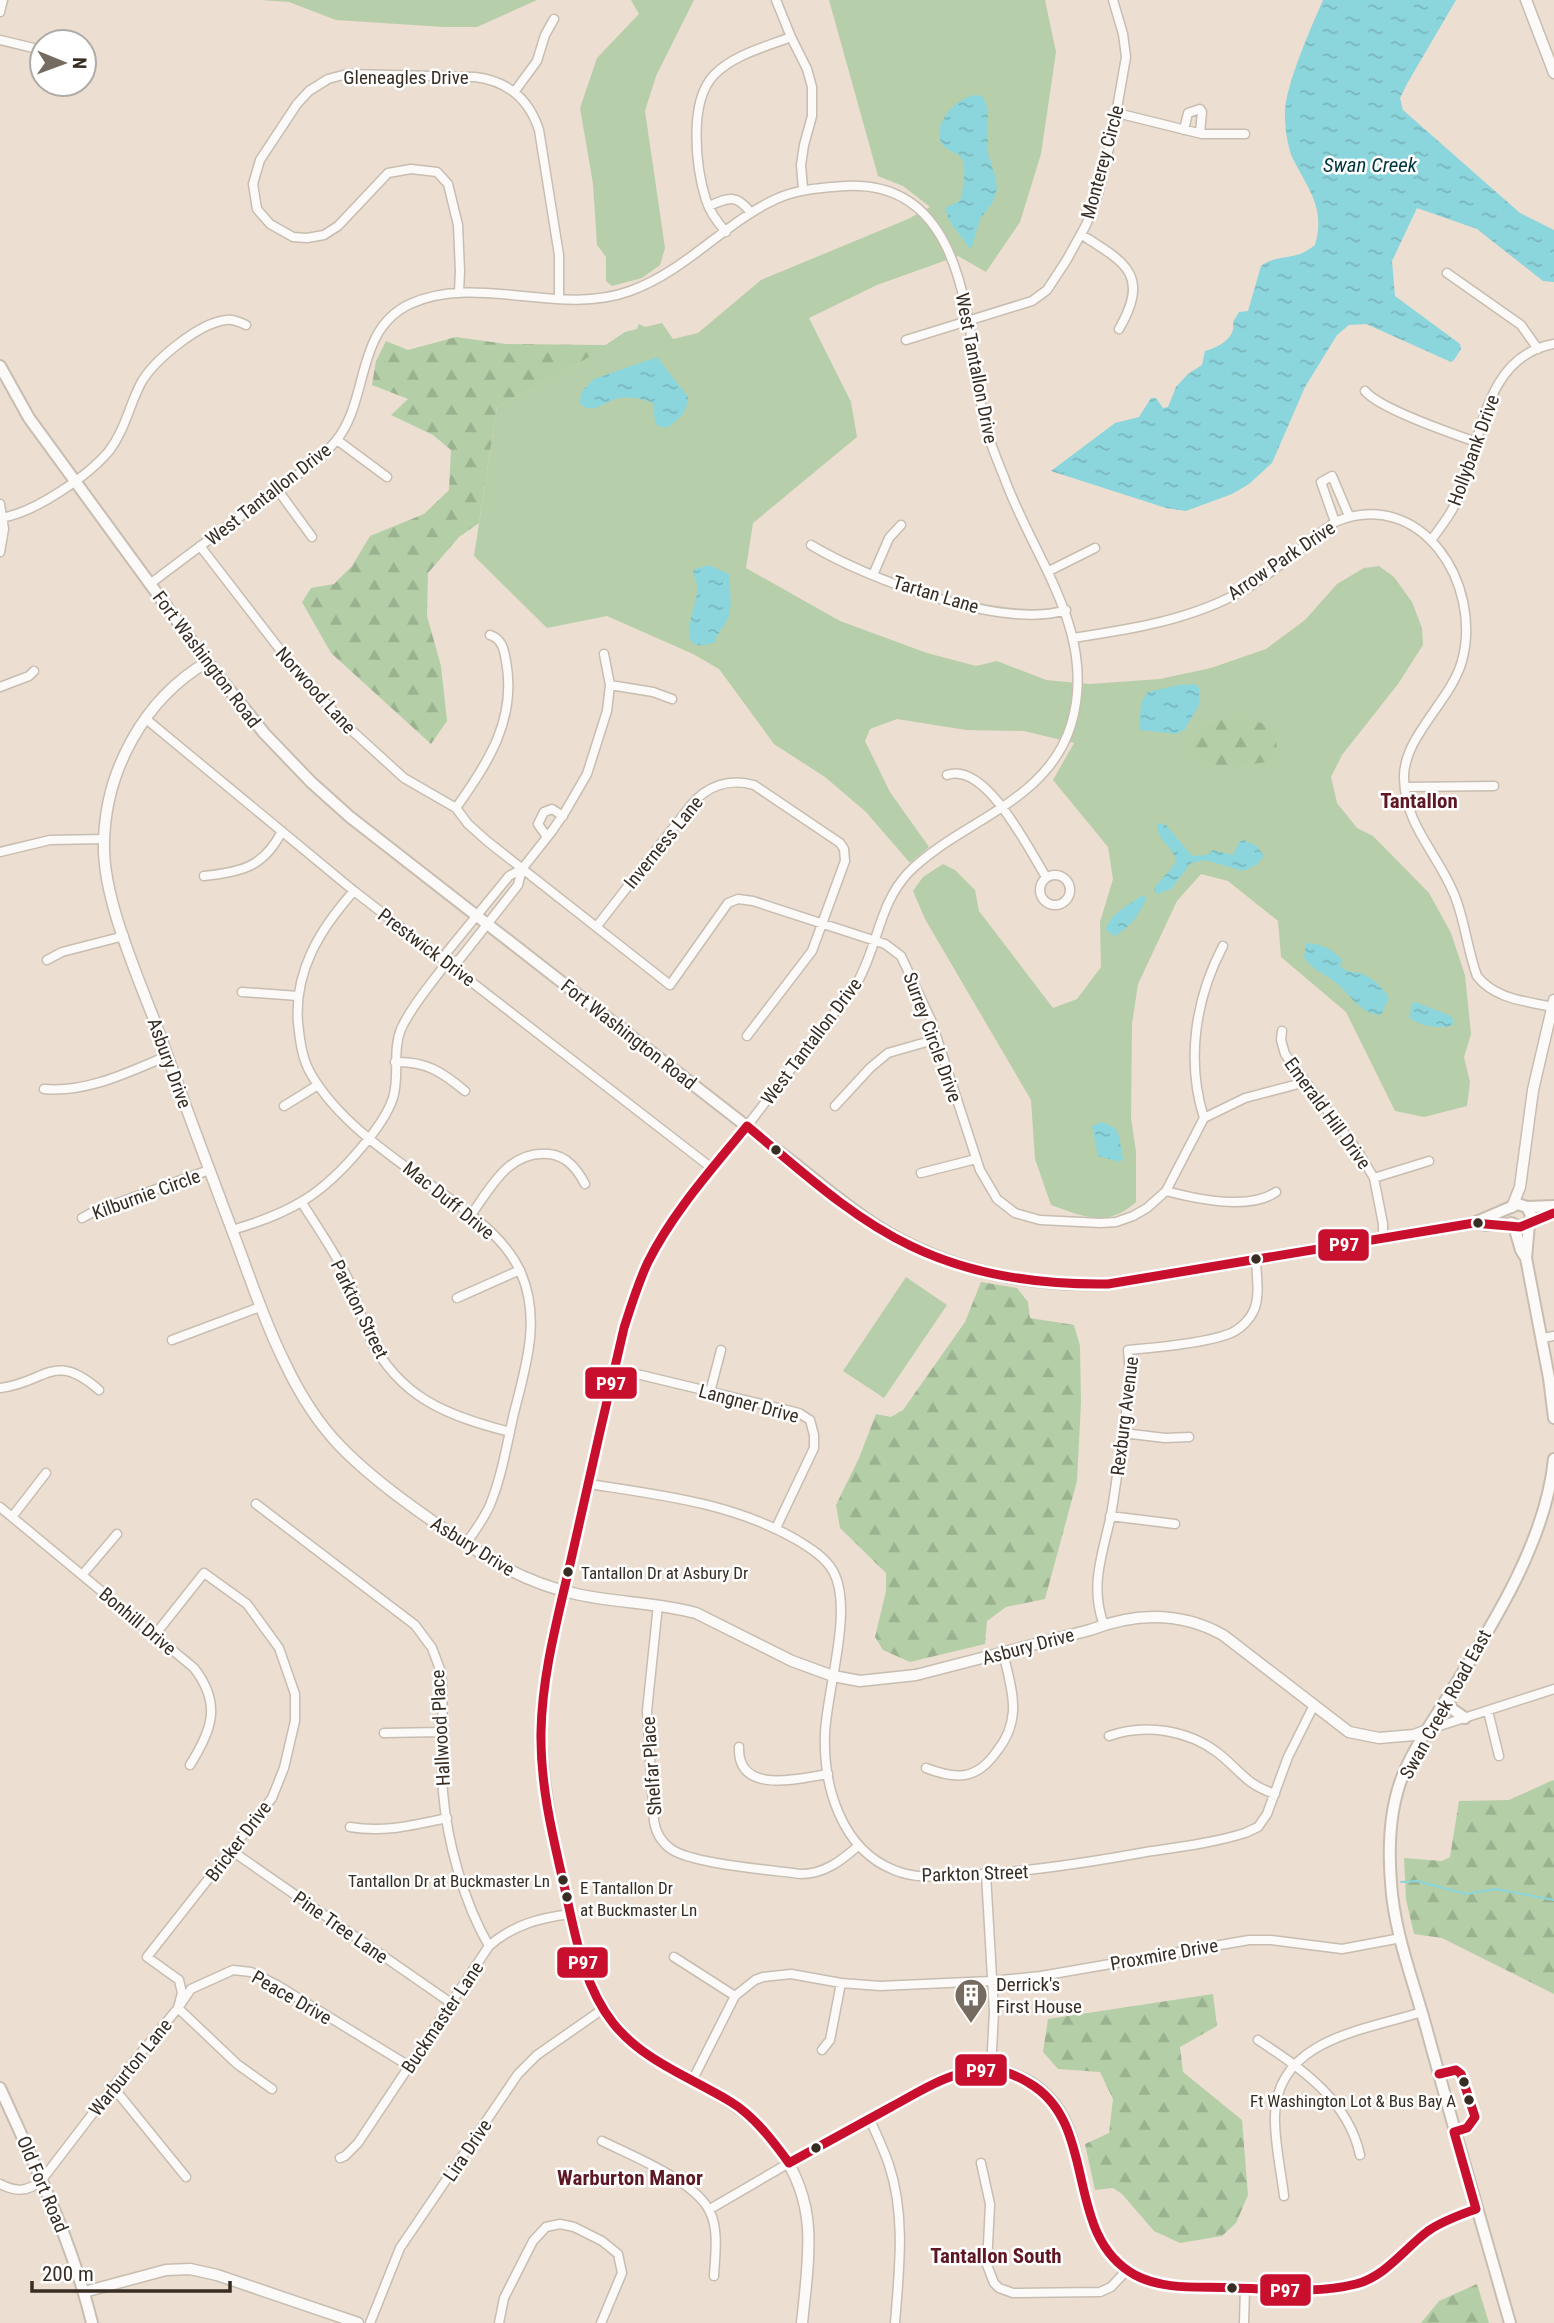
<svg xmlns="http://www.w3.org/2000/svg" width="1554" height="2323" font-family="'Roboto Condensed',sans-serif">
  <defs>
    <pattern id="forest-firs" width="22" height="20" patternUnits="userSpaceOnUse" patternTransform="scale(1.75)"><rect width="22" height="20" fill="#b4cfa8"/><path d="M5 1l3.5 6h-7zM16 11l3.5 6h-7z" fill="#9bb290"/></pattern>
    <pattern id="water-ripples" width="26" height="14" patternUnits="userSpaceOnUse" patternTransform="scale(1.75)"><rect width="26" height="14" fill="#8bd5dc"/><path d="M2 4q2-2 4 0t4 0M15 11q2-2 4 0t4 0" fill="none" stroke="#79b7bc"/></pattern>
  </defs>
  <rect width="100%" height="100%" fill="#ecded0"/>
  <path fill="#b7ceaa" d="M261 0H537L477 27H444L336 20 289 2Z
    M631 0H694L656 76 645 111 665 248 660 265 642 278 612 286 606 281V257L597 245 593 184 580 108 597 58 639 14Z
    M829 0H1045L1056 52 1041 154 1020 222 986 272 958 256 877 285 809 318 851 402 857 437 753 523 746 568 840 621 927 653 976 666 997 661 1046 680 1090 684 1160 679 1211 668 1266 649 1305 620 1337 584 1364 568 1379 566 1394 577 1412 602 1422 628 1423 645 1398 684 1342 755 1331 777 1337 803 1357 828 1373 836 1429 893 1451 933 1465 975 1471 1034 1464 1057 1470 1082 1467 1106 1424 1117 1395 1111 1346 1012 1281 957 1278 921 1228 881 1201 874 1177 901 1138 984 1132 1024 1131 1118 1136 1152V1202C1107 1228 1085 1217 1051 1205L1035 1159 1031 1100 925 919 913 891 923 877 943 864 955 870 975 890 979 911 1053 1008 1077 999 1101 967 1100 922 1113 879 1108 847 1053 780 1074 743 1024 731 966 730 897 719 870 729 865 741 890 792 929 847 910 863 866 812 825 777 774 744 719 669 693 654 607 616 547 628 474 556 497 407 583 360 625 332 637 329 639 324 645 327 662 323 673 339 698 333 761 280 908 219 930 207 903 186 878 176Z
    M906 1277 947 1305 884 1398 843 1371Z"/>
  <path fill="url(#forest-firs)" d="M456 337 506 344 606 345 584 360 497 407 479 523 459 537 428 573 427 616 441 666 447 721 431 744 331 653 302 602 311 588 334 584 352 566 370 536 424 514 449 490 451 450 433 435 391 415 408 399 372 385 376 361 386 341 408 350Z
    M1240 718 1262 723 1275 733 1277 748 1271 762C1241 763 1212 778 1192 747 1201 720 1214 721 1240 718Z
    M981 1282 1017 1288 1028 1302 1030 1318 1074 1325 1080 1346 1081 1402 1077 1481 1045 1599 1006 1607 987 1621 985 1644 910 1662 883 1650 875 1637 886 1591V1573L840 1528 836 1505 859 1458 876 1414 891 1417 903 1410 965 1322Z
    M1553 1780 1554 1781V1994L1442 1938 1414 1934 1406 1899 1404 1858 1442 1861 1450 1857 1459 1801 1509 1800Z
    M1213 1994 1217 2026 1180 2047 1183 2072 1242 2120 1248 2195 1236 2223 1222 2236 1180 2243 1154 2231 1122 2194 1113 2188 1095 2190 1085 2144 1109 2133 1113 2099 1100 2072 1058 2069 1043 2052 1048 2019Z
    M1477 2284 1489 2323H1421L1439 2301Z"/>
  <path fill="url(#water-ripples)" d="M1323 0H1456L1408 82 1400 98 1403 110 1520 213 1554 230V282L1543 281 1477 229 1417 208 1392 261 1395 296 1460 344 1461 349 1454 360 1451 362 1373 327 1366 324 1349 325 1337 335 1305 387 1272 463 1249 484 1232 494 1186 511 1166 508 1051 471 1115 423 1139 417 1151 398H1156L1163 408 1168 407 1176 387 1188 374 1202 365 1205 351C1219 347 1236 338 1233 322L1239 312 1248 311 1261 266C1279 253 1295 262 1315 245 1326 208 1308 189 1293 159 1288 148 1285 130 1285 117 1283 89 1312 26 1323 0Z
    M976 95 983 97 988 110V153L996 179 997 190 993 202 980 219 972 247 969 248 949 220 945 208 960 201C963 189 966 173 963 161 960 152 947 152 942 144 931 123 957 97 976 95Z
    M657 357 688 397C688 413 678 419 667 428L658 426 655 421 653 403C642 399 631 396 620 398 604 400 594 417 579 403L582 391 594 379Z
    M709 565 729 574C730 584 732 608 729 616 726 625 718 631 715 642 671 658 696 609 697 592 698 584 694 577 693 570Z
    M1195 684 1199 688V705L1185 729 1177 734 1139 730 1141 703 1148 692 1179 685Z
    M1157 823 1166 825 1192 856 1207 855 1213 850 1233 855 1239 842 1244 840 1257 846 1264 856 1256 865 1243 871 1205 860 1191 863 1171 889 1157 894 1154 890C1158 880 1171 872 1176 861 1174 846 1155 840 1157 823Z
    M1144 895 1146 898C1142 912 1127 931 1114 936L1106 930C1108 916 1131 902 1144 895Z
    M1306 943C1321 944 1332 948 1342 960L1340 966C1350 975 1352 970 1362 974 1372 977 1384 989 1389 998L1381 1015C1361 1015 1349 993 1335 982 1323 973 1311 969 1304 957Z
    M1415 1002 1449 1015 1453 1019V1025C1442 1030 1419 1026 1410 1018L1411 1004Z
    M1102 1122 1115 1128 1119 1136 1123 1159 1119 1162 1098 1156 1092 1126Z"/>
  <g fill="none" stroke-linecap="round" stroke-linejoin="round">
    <path stroke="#8bd5dc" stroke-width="2" d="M1401 1882 1417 1881 1466 1894 1496 1889 1554 1900"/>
    <defs>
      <path id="minor" d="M776 0 791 37 807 69 812 87V116L804 145 801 165 803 189
        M0 12 3 0
        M0 40 42 50
        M84 55 90 54
        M515 91 537 61 545 35 554 19
        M1117 113 1202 134H1245
        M1184 130 1188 113 1200 109 1202 112 1200 133
        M709 206C729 197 737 194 751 213
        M726 232C718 223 710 213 706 200 696 168 688 102 714 75 733 55 765 47 791 37
        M1082 235C1124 262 1151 274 1119 329
        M1447 273 1521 325 1538 349
        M459 292 460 271 458 225 448 184 437 172 411 169 388 173 338 226 324 235 307 238 293 237 270 224 257 209 253 184 260 160 297 104 309 91 328 79 347 74 475 77C508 81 529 99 539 130L559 255V299
        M906 340 1032 301 1047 290 1066 261 1086 225 1098 194 1113 131 1126 57 1123 34 1113 0
        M1365 391C1380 409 1451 433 1476 442
        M337 440 387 477
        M277 489 312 537
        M0 504 4 529 0 552
        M0 518C33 514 88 476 109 451 125 430 129 406 141 383 154 360 199 323 226 320 233 319 240 322 246 325
        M1335 522 1321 482 1332 476 1349 516
        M1432 539C1443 524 1454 510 1460 493 1482 440 1484 356 1554 344
        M811 545C867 579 1003 630 1066 610
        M200 546 298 673 348 727 404 778 456 808 468 824 487 841 670 985 728 903 738 899 753 901 885 944 901 956 931 1020 980 1170 997 1199 1015 1213 1040 1220 1101 1223 1116 1222 1133 1216 1147 1208 1166 1191 1204 1118 1245 1098 1306 1082
        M1049 571 1095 548
        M873 575 889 538 901 525
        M150 584C188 555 226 527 264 499 287 482 316 464 335 442 370 401 354 330 410 304 477 273 559 317 630 291 686 271 724 223 776 199 798 189 821 188 845 186 966 179 967 324 982 409 986 433 995 455 1004 477 1033 558 1099 633 1071 725 1047 803 961 820 909 872 879 903 878 946 858 981 847 998 833 1014 821 1030 796 1062 772 1094 747 1126
        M1073 638C1132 629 1191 620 1244 590 1276 571 1305 544 1335 522 1421 486 1483 584 1462 661 1451 701 1403 737 1404 778 1405 826 1437 852 1454 894 1465 920 1467 949 1477 976 1495 999 1525 1001 1552 1007
        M610 685 653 692 672 699
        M0 687 29 676 34 671
        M146 719 354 891 713 1169
        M947 775C986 761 1029 850 1046 877
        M1405 787 1494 786
        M456 808C488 763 517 719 506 661 504 649 502 639 490 635
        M547 837 538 824 544 812 552 809 563 816
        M0 852 50 840 104 839
        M1040 890a15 15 0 1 1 30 0a15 15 0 1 1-30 0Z
        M204 876C242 872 264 867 282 831
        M354 891C320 929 294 971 298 1023 300 1041 302 1059 311 1074 342 1128 408 1167 457 1204 481 1222 508 1243 521 1273 541 1319 526 1366 514 1413 507 1443 502 1476 490 1505 484 1519 474 1532 465 1545
        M597 926 691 805C707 786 729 778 754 785L840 843 844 849 845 861 812 951 747 1036
        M47 960 62 952 124 936
        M447 962V952L509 876 522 869 552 831 565 812 587 774 607 711 610 685 604 654
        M447 962 459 960 518 885 522 869
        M242 992 298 996
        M1282 1031 1281 1040 1285 1054 1357 1150 1374 1178 1383 1224V1237
        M395 1062C426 1061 442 1072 465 1091
        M44 1089C87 1093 129 1072 167 1056
        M284 1106 318 1085
        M835 1106 870 1068 888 1053 937 1039
        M1204 1118C1186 1061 1195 999 1223 946
        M921 1173 976 1159
        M1374 1178 1429 1161
        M1166 1191C1196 1199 1249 1211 1276 1192
        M302 1203C318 1228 336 1254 349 1281 357 1299 361 1318 369 1336 399 1398 448 1416 510 1432
        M471 1215C491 1187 509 1150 549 1154 567 1156 577 1169 585 1184
        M82 1218 93 1212 209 1170
        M232 1230C291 1213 322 1195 361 1148 374 1133 387 1116 393 1098 400 1076 392 1051 401 1029 412 1005 432 983 447 962
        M457 1298 520 1270
        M1543 1338 1554 1336
        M172 1340 260 1307
        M616 1369 799 1413 810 1420 814 1435V1448L776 1528
        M0 1388C46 1383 53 1350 99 1390
        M710 1392 721 1350
        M1123 1433 1165 1438 1189 1437
        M589 1484C660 1495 733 1503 797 1540 810 1548 825 1557 833 1571 854 1608 827 1689 825 1733 823 1786 841 1849 894 1870 917 1880 944 1876 968 1875 1028 1872 1086 1863 1146 1852 1179 1847 1213 1843 1245 1833L1258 1827 1267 1814 1288 1757 1314 1705
        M256 1504 415 1625 432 1648 441 1672 442 1684C444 1720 440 1756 443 1792 447 1842 464 1903 489 1946
        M0 1507 194 1668C222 1704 212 1730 190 1765
        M1110 1516 1175 1524
        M12 1517 46 1473
        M83 1574 117 1534
        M658 1605 647 1711 654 1821C656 1833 661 1842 671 1849 692 1864 772 1870 801 1874 824 1874 841 1861 858 1846
        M1104 1625C1089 1586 1103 1553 1111 1515 1115 1492 1118 1469 1121 1446 1126 1413 1132 1382 1128 1350 1152 1348 1216 1342 1235 1331 1242 1327 1250 1319 1253 1312 1261 1297 1256 1274 1256 1258
        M1488 1711 1499 1756
        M1427 1730 1554 1689
        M384 1733 442 1732
        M1109 1736C1145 1723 1188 1730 1218 1753 1241 1771 1245 1784 1275 1794
        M739 1747C737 1796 801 1778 828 1774
        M926 1768C957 1780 977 1780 997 1751 1006 1740 1012 1726 1013 1711 1014 1692 1007 1671 1003 1652
        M350 1827C384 1833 414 1825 447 1818
        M232 1851 451 2003
        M986 1874 994 2012 991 2069
        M674 1957 735 1996
        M1258 2040C1302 2069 1348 2100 1360 2155
        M822 2050 830 2040 841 1983
        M692 2081 735 1996 755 1980 763 1977 791 1974 841 1983 880 1986 991 1981 1041 1976 1249 1940H1271L1342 1949 1401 1938
        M113 2087 186 2177
        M272 2089 237 2064 178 2008 191 1989 233 1970 251 1972 277 1985 409 2066
        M870 2120C877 2135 884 2150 889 2165 906 2216 899 2271 895 2323
        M602 2141C632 2156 696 2181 710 2212 719 2230 715 2256 714 2276
        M340 2158 345 2156 358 2143 489 1946C513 1925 539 1918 570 1914
        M981 2163 990 2204 987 2265 994 2283 999 2288 1013 2293 1100 2292 1111 2287 1127 2270
        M0 2184C16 2192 27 2192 41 2181L113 2087 178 2008 182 1993 179 1980 147 1957 272 1798 284 1768 295 1721V1694L279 1648 247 1604 204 1573 154 1636
        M1284 2196C1281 2170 1274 2141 1275 2115 1277 2039 1365 2030 1422 2012
        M710 2209 789 2163
        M370 2323 400 2248 518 2074 537 2055 603 2009
        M499 2323 504 2298 533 2241 546 2227 560 2224 574 2227 602 2241 618 2254 622 2273 601 2323
        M1244 2323 1245 2287"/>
      <path id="tertiary" d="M1526 0 1554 73
        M207 662C144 699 105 771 104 843 102 900 141 983 161 1038 184 1103 208 1166 232 1230 249 1274 263 1319 284 1361 298 1391 317 1422 340 1446 368 1475 402 1500 434 1522 482 1555 518 1581 576 1594 615 1603 656 1602 696 1613L792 1661 833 1676 860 1681 916 1675 1090 1630C1134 1613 1180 1611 1223 1635L1349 1732 1379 1738 1414 1735 1427 1730
        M747 1126C712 1169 673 1212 648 1262 638 1283 631 1306 624 1328L552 1642C547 1673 540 1705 541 1736 543 1790 554 1842 566 1893 577 1942 585 1991 620 2030 647 2060 681 2074 716 2094 766 2121 804 2169 808 2228 810 2259 805 2292 802 2323
        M1512 1207 1520 1187 1533 1090 1554 1000
        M789 2163 939 2081C964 2070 989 2064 1016 2075 1098 2108 1064 2204 1114 2259 1124 2270 1141 2280 1155 2283 1175 2288 1198 2286 1218 2287 1257 2288 1320 2293 1356 2284 1387 2276 1404 2249 1428 2231 1442 2221 1460 2215 1476 2209
        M84 2292 166 2270 190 2269 217 2275 358 2323"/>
      <path id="secondary" d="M0 366 29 418 207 662 264 733 311 782 350 817 786 1157C819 1182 850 1210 885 1231 952 1271 1031 1287 1108 1284L1474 1223 1518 1204 1527 1207 1554 1206
        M1531 1221 1554 1213
        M1474 1223 1487 1225 1512 1224
        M1511 1223 1520 1227 1529 1224 1531 1215 1527 1207
        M1514 1226 1521 1250 1526 1258 1549 1378 1554 1418
        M1526 1258 1529 1224
        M1447 1698 1452 1709 1465 1718
        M0 2088C35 2165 72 2241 92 2323
        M1510 2323C1482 2224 1453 2126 1426 2027 1413 1980 1394 1932 1391 1883 1388 1846 1390 1802 1406 1768 1417 1743 1434 1719 1449 1695 1492 1626 1546 1541 1554 1459"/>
    </defs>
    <use href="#minor" stroke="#c7bdb1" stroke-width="11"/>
    <use href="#tertiary" stroke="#c7bdb1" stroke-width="13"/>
    <use href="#secondary" stroke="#c7bdb1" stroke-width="14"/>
    <use href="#minor" stroke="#fcfaf8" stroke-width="8"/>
    <use href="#tertiary" stroke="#fcfaf8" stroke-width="10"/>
    <use href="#secondary" stroke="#fcfaf8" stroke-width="10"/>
    <defs>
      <path id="bus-1" d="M747 1126C712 1169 673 1212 648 1262 638 1283 631 1306 624 1328 606 1405 588 1483 571 1560 558 1617 542 1674 541 1732 540 1788 554 1841 566 1894 576 1939 584 1986 613 2023 643 2061 690 2077 731 2102 754 2116 773 2141 789 2163
        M747 1126C798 1168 850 1217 911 1246 973 1276 1040 1285 1108 1284L1474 1223 1520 1227 1554 1213
        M1439 2074 1456 2070 1461 2074 1475 2117 1467 2128 1454 2132
        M1454 2132 1476 2209
        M789 2163C823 2144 857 2126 891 2107 919 2092 947 2073 979 2070 997 2068 1013 2073 1029 2083 1100 2124 1062 2235 1135 2275 1165 2291 1202 2286 1234 2288 1274 2289 1317 2294 1356 2284 1386 2276 1404 2249 1428 2231 1442 2221 1460 2215 1476 2209"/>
    </defs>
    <use href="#bus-1" stroke="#fff" stroke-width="14"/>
    <use href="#bus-1" stroke="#c8102e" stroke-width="9"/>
  </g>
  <defs>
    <symbol id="building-pin" viewBox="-11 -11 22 30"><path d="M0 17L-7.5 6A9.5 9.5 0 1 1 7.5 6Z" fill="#766b60" stroke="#fff"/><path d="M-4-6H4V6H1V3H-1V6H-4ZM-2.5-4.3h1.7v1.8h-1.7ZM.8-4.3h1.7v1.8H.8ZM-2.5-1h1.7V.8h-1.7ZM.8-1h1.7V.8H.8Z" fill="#fff"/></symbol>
  </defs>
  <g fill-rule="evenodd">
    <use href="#building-pin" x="952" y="1976" width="38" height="52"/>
  </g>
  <g fill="#372d23" stroke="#fff" stroke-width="2.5">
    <circle cx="776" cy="1150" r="6"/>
    <circle cx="1478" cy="1223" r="6"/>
    <circle cx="1256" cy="1259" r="6"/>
    <circle cx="568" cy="1572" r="6"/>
    <circle cx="563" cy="1880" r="6"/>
    <circle cx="567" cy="1897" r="6"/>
    <circle cx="1464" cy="2082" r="6"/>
    <circle cx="1469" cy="2100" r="6"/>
    <circle cx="816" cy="2148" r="6"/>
    <circle cx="1232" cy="2288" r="6"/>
  </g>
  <g text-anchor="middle" stroke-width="5" stroke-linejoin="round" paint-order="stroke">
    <g font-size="17" fill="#372d23" stroke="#fff" text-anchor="start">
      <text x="581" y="1579">Tantallon Dr at Asbury Dr</text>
      <text x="550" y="1887" text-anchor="end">Tantallon Dr at Buckmaster Ln</text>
      <text x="580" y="1894">E Tantallon Dr<tspan x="580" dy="22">at Buckmaster Ln</tspan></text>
      <text x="1456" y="2107" text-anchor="end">Ft Washington Lot &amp; Bus Bay A</text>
    </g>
    <g font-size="19" fill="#372d23" stroke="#fff">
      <text x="406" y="84">Gleneagles Drive</text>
      <text transform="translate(1102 162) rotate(-75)" y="7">Monterey Circle</text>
      <text transform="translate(977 368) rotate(79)" y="7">West Tantallon Drive</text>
      <text transform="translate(1473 450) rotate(-70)" y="7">Hollybank Drive</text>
      <text transform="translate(268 494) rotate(-38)" y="7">West Tantallon Drive</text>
      <text transform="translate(1281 560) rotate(-34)" y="7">Arrow Park Drive</text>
      <text transform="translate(936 594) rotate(17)" y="7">Tartan Lane</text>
      <text transform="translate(207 659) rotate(53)" y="7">Fort Washington Road</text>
      <text transform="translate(316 690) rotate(48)" y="7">Norwood Lane</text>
      <text transform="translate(663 842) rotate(-51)" y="7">Inverness Lane</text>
      <text transform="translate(427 947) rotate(37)" y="7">Prestwick Drive</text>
      <text transform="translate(629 1034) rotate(38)" y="7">Fort Washington Road</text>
      <text transform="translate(933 1037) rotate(70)" y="7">Surrey Circle Drive</text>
      <text transform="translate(811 1041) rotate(-53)" y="7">West Tantallon Drive</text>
      <text transform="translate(170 1063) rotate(70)" y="7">Asbury Drive</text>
      <text transform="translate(1328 1113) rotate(54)" y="7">Emerald Hill Drive</text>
      <text transform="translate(146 1194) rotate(-20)" y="7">Kilburnie Circle</text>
      <text transform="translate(449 1200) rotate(39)" y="7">Mac Duff Drive</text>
      <text transform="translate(360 1309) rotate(64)" y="7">Parkton Street</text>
      <text transform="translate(749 1403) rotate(15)" y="7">Langner Drive</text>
      <text transform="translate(1124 1416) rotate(-83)" y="7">Rexburg Avenue</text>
      <text transform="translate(473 1546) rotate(32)" y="7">Asbury Drive</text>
      <text transform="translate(138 1621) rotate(40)" y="7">Bonhill Drive</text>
      <text transform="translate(1028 1646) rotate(-15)" y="7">Asbury Drive</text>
      <text transform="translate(1445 1704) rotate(-61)" y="7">Swan Creek Road East</text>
      <text transform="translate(440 1728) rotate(-93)" y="7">Hallwood Place</text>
      <text transform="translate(651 1766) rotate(-94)" y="7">Shelfar Place</text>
      <text transform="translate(238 1841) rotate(-53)" y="7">Bricker Drive</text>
      <text transform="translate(975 1873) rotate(-2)" y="7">Parkton Street</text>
      <text transform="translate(341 1927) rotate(35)" y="7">Pine Tree Lane</text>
      <text transform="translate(1164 1954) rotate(-10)" y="7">Proxmire Drive</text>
      <text transform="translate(292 1997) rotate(30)" y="7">Peace Drive</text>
      <text transform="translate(442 2017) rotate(-56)" y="7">Buckmaster Lane</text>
      <text transform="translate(130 2067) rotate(-51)" y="7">Warburton Lane</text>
      <text transform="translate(467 2150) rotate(-56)" y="7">Lira Drive</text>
      <text transform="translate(43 2184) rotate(67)" y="7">Old Fort Road</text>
    </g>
    <g font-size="19" fill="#372d23" stroke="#fff" text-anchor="start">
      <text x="996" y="1991">Derrick's<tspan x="996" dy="22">First House</tspan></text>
    </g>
    <g font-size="21" font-style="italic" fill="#00383f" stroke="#fff">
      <text x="1370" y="172">Swan Creek</text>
    </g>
    <g font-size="21" font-weight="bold" fill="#5d1824" stroke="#fff">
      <text x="1419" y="808">Tantallon</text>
      <text x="630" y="2185">Warburton Manor</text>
      <text x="996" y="2263">Tantallon South</text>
    </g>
  </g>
  <g stroke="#fff" stroke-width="2.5">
    <rect x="1317" y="1228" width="53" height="34" rx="7" fill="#c8102e"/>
    <rect x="584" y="1366" width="54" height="34" rx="7" fill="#c8102e"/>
    <rect x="556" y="1946" width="53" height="33" rx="7" fill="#c8102e"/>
    <rect x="954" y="2053" width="54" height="34" rx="7" fill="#c8102e"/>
    <rect x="1259" y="2273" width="53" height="34" rx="7" fill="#c8102e"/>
  </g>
  <g font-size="19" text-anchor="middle" font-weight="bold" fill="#fff">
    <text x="1344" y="1251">P97</text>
    <text x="611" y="1390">P97</text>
    <text x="583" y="1969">P97</text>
    <text x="981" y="2077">P97</text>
    <text x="1285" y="2297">P97</text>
  </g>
  <g transform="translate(63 63) rotate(91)"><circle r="33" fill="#ffffff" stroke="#afaba7" stroke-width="2"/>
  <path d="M0-5L12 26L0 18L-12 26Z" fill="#766b60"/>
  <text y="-10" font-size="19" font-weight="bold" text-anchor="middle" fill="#372d23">N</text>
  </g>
  <path d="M32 2281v10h198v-10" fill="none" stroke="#372d23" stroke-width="3.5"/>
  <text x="42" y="2281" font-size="21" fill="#372d23" stroke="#ffffff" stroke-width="5" paint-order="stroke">200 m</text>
</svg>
